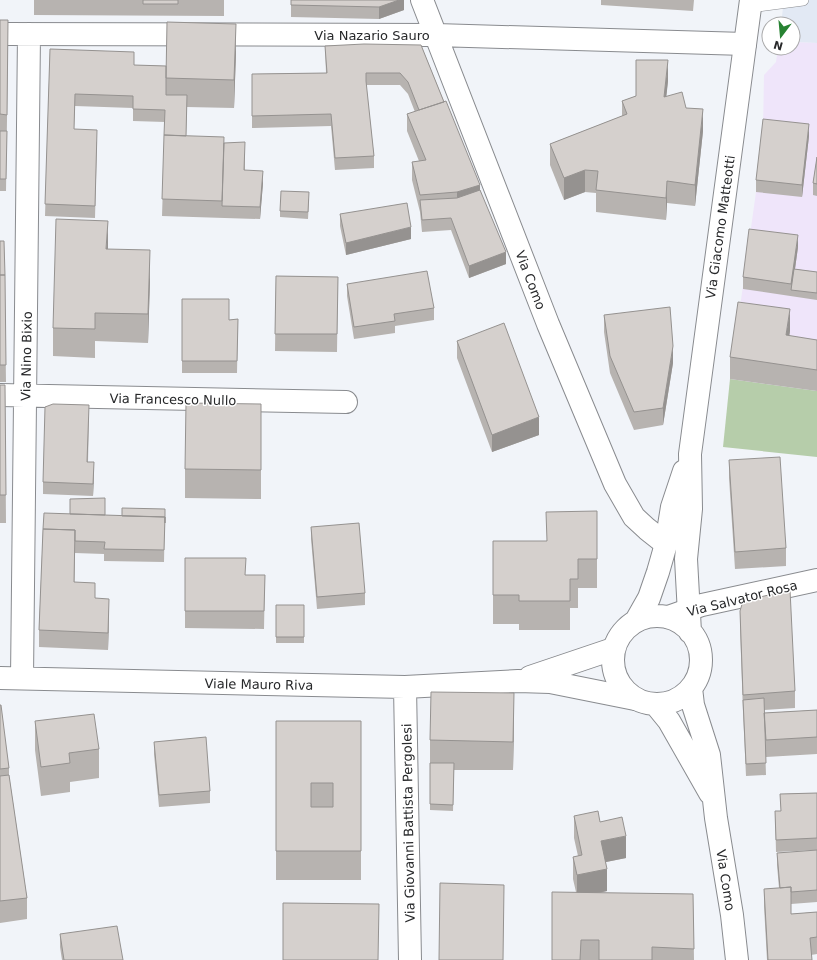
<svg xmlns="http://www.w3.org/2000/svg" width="817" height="960" font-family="'DejaVu Sans',sans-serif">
  <rect width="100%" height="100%" fill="#f1f4f9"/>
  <path fill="#e2e9f4" d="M784 0H817V43L793 42V24H781Z"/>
  <path fill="#efe5fa" d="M793 42 817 43V391L730 379 756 192 763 131 764 75 776 62 778 48H793Z"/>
  <path fill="#b6cdaa" d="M730 379 817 391V457L723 447Z"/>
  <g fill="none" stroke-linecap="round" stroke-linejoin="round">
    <defs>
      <path id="service" d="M750 7 803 0"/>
      <path id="minor" d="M422 0 548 324 615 484 634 517 647 529 666 544
        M0 34 436 35 745 44
        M0 395 346 402
        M668 617 702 605 817 580
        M530 677 613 649
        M0 678 405 687 518 681 550 682 635 699
        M22 678 29 34
        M405 687 410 960"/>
      <path id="tertiary" d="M613 660a44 44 0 1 1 88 0a44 44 0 1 1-88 0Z
        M636 621 649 598 658 572 666 544 672 507 684 471
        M690 632 686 559 691 509 690 454 751 0
        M691 688 693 705 709 755 716 818 732 915 737 960
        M656 705 669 721 710 793"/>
    </defs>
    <use href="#service" stroke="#898b8f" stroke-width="12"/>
    <use href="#minor" stroke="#898b8f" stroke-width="24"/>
    <use href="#tertiary" stroke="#898b8f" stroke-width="24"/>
    <use href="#service" stroke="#fff" stroke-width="11"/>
    <use href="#minor" stroke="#fff" stroke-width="22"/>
    <use href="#tertiary" stroke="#fff" stroke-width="22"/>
  </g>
  <path fill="#b7b3b0" d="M34 0H224V16L34 15Z
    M291 0H404V10L379 19 291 17Z
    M601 0H694L693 11 601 5Z
    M0 20 8 48 6 191H0Z
    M421 45 480 190 506 264 469 278 451 230 422 232 420 212 412 180V162L419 161 407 131V114L415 112 408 94 400 85H366L374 156V168L335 170 331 126 252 128V74L326 73 325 46Z
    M50 49 134 65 166 66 236 53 234 108 187 107 186 136 224 143 245 154V170L263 183 260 219 162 216 165 122 133 121V108L75 106 74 129 97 142 95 218 45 216Z
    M668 81 666 96 686 108 703 131 695 206 667 203 666 220 596 212V193L585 192 564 200 550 165V144L622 116V101L636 96Z
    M809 136 802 197 756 192V180Z
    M817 157V196L813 195V183Z
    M309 199 308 219 280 217V211Z
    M340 214 411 239 346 255 340 226Z
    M0 241H4L6 382H0Z
    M798 247 795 269 817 272V300L743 289V277Z
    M108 249 150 279 148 343 95 341V358L53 356V328Z
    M276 276 338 277 337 352 275 351Z
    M347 284 434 308V320L395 326V333L354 339 347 296Z
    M182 299 229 320 238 319 237 373H182Z
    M604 315 673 363 663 425 634 430 610 373 604 332Z
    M790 331 789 336 817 340V391L730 379V357Z
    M457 341 539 435 492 452 457 358Z
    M0 385H5L6 523H0Z
    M261 404V499L185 498V469Z
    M89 417 88 462 94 474 93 496 43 494V482Z
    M729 460 786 548V566L735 569 729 478Z
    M165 509 164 562 104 561V554L75 553V548L74 582 95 598 109 616 108 650 39 647V630L43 529 105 515 122 516Z
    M597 511V588H578V608H570V630H519V624H493V541H546Z
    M311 527 365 593V605L317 609 311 539Z
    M185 558 246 575H265L264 629 185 628Z
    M276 605H304V643H276Z
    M740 611 795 691V708L764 710V713L817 710V754L766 757 765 744 766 775 746 776 743 712 740 628Z
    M0 705 9 768V775L27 898V919L0 923Z
    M35 721 99 749V778L70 782V792L41 796 35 750Z
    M276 721H361V880H276Z
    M514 721 513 770H454L453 811 430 810V740Z
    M154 742 210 791V803L159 807 154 754Z
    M817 793V850L776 852 775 811H781L780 794Z
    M574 816 600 822 626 858 606 862 607 891 600 893 693 894 694 960H552L576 892 573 879V857L578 856 574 838Z
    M817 850V902L791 904V914L817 912V954L811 955 812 960H767L764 906V889L779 888 777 865V853Z
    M60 934 123 960H62L60 947Z"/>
  <path fill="#959290" d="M399 0H404V10L379 19V7Z
    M236 24V53L234 108V80Z
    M668 60V81L664 119V97Z
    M703 109V131L695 206V185Z
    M809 124V136L802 197V185Z
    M585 170V192L564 200V178Z
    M263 171V183L260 219V207Z
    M667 181V203L666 220V198Z
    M480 185V202L457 210V192Z
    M108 221V250L106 249Z
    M411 227V239L346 255V243Z
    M798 235V247L792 290H791V296V284Z
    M150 250V279L148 343V314Z
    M506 252V264L469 278V266Z
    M790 309V331L786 357V335Z
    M673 346V363L663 425V408Z
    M539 417V435L492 452V435Z
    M94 462V474L93 496V484Z
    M75 530V548L74 599V582Z
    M109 599V616L108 650V633Z
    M514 693V721L513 770V742Z
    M626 836V858L601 863V841Z
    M607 869V891L577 897V875Z"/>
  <path fill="#d5d0cd" stroke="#959290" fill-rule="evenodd" d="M143 0H178V4H143Z
    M291 0H399L379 7 291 5Z
    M0 20H8L7 115 0 114Z
    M167 22 236 24 234 80 166 78Z
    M364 44 421 45 444 102 419 110 408 82 400 73H366V81L374 156 335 158 331 114 252 116V74L327 73 325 46Z
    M50 49 134 52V65L166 66V95H187L186 136 164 135 165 110 133 109V96L75 94 74 129 97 130 95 206 45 204Z
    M636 60H668L664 97 682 92 686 108 703 109 695 185 667 181 666 198 596 190 598 171 585 170 564 178 550 144 627 114 622 101 636 96Z
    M446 101 480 185 457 192 420 195 412 162 426 160 407 114Z
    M763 119 809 124 802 185 756 180Z
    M0 131H7L6 179H0Z
    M164 135 224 137 222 201 162 199Z
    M245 142 244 170 263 171 260 207 222 206 224 143Z
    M817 157V184L813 183Z
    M480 190 506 252 469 266 451 218 422 220 420 200 457 198Z
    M281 191 309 192 308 212 280 211Z
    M407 203 411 227 346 243 340 214Z
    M56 219 108 221 106 249 150 250 148 314 95 313V329L53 328Z
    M749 229 798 235 791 284 743 277Z
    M0 241H4L5 275H0Z
    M794 269 817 272V293L791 290Z
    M427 271 434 308 394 314 395 321 354 327 347 284Z
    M0 275H5L6 365H0Z
    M276 276 338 277 337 334H275Z
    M182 299H229V320L238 319 237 361H182Z
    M738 302 790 309 786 335 817 340V370L730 357Z
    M670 307 673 346 663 408 634 412 610 356 604 315Z
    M504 323 539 417 492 435 457 341Z
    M0 385H5L6 495H0Z
    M186 403 261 404V470L185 469Z
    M53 404 89 405 87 462H94L93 484 43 482 45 407Z
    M780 457 786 548 735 552 729 460Z
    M105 498V515L70 514V499Z
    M122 508 165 509V523V517L122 516Z
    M597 511V559H578V579H570V601H519V595H493V541H547L546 512Z
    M44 513 165 517 164 550 104 549 105 542 75 541V530L43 529Z
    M359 523 365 593 317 597 311 527Z
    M43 529 75 530 74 582 95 583V598L109 599 108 633 39 630Z
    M185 558H246L245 575H265L264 611H185Z
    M790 590 795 691 743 695 740 611 743 601Z
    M276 605H304V637H276Z
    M431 692 514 693 513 742 430 740Z
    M764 698 766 763 746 764 743 700Z
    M0 705H1L9 768 0 769Z
    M817 710V737L766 740 764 713Z
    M94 714 99 749 69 753 70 763 41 767 35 721Z
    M276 721H361V851H276ZM311 783H333V807H311Z
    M206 737 210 791 159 795 154 742Z
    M430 763H454L453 805 430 804Z
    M9 775 27 898 0 901V776Z
    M817 793V838L776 840 775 811H781L780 794Z
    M598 811 600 822 622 817 626 836 601 841 607 869 577 875 573 857 582 855 574 816Z
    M817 850V890L791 892V887L780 888 777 853Z
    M440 883 504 885 503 960H439Z
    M791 887V914L817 912V937L810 938 812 960H768L764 889Z
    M552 892 693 894 694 949 652 947V960H599V940H581L580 960H552Z
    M283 903 379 904 378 960H283Z
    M117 926 123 960H64L60 934Z"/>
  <g text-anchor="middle" stroke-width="3" stroke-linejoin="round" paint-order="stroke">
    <g font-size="13" fill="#27282a" stroke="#fff">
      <text x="372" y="40">Via Nazario Sauro</text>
      <text transform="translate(720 227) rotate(-82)" y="5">Via Giacomo Matteotti</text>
      <text transform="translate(531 280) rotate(69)" y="5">Via Como</text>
      <text transform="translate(26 356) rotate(-89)" y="5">Via Nino Bixio</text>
      <text transform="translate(173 399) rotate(1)" y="5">Via Francesco Nullo</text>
      <text transform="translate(742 598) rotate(-14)" y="5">Via Salvator Rosa</text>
      <text transform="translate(259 684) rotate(1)" y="5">Viale Mauro Riva</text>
      <text transform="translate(408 823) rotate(-91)" y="5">Via Giovanni Battista Pergolesi</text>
      <text transform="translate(726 880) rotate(81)" y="5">Via Como</text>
    </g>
  </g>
  <g transform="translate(781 36) rotate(196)"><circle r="19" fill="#ffffff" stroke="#a9a9aa"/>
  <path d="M0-3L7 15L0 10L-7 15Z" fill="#278232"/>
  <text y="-6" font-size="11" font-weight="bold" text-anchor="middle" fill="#27282a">N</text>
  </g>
</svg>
